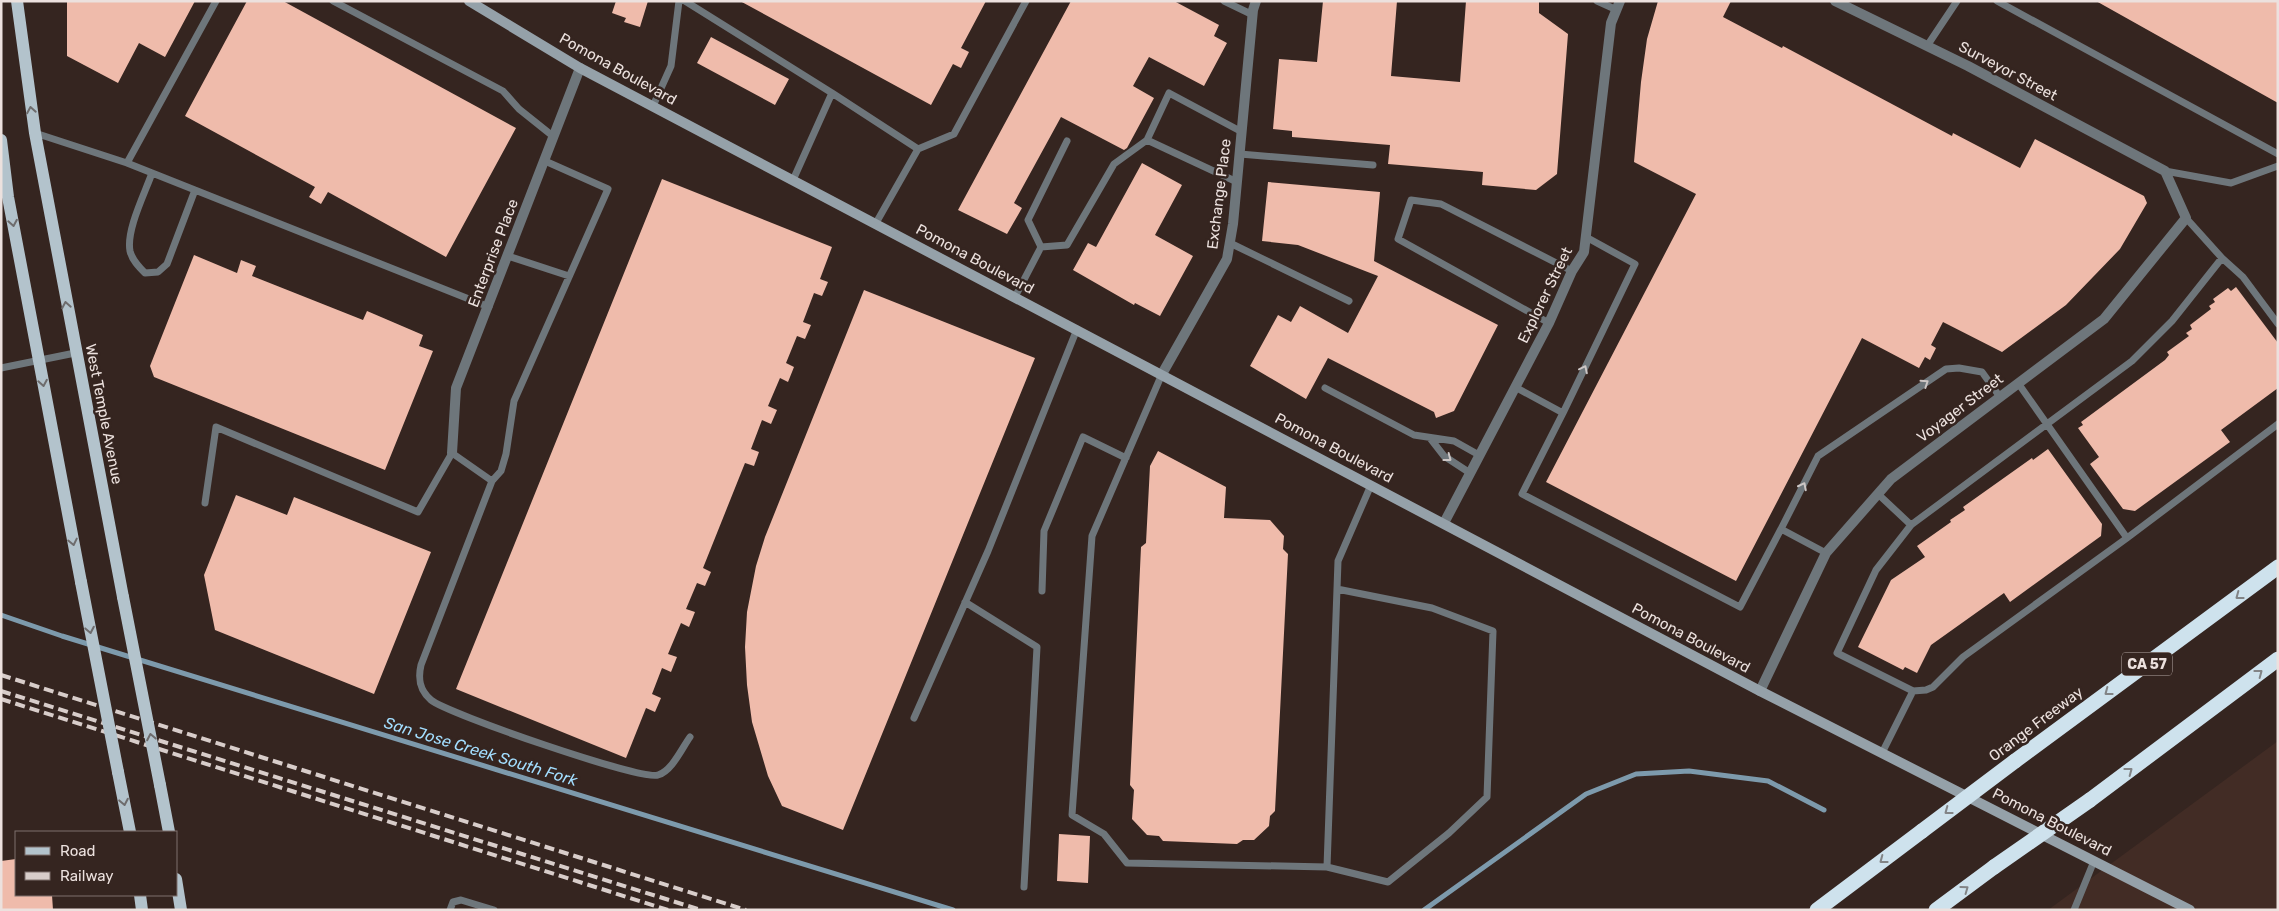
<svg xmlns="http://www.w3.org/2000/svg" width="2279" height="911" font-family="Rubik,sans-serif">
  <rect width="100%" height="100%" fill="#352520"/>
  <path fill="#422c25" d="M2278 741V910H2048Z"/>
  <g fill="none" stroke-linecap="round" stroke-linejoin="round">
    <path stroke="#7d9aac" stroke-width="5" d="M1 615 62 636 953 910
      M1424 910 1586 794 1636 774 1689 771 1768 781 1824 810"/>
  </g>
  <path fill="#efbbab" d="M67 1H195L165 57 139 43 118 83 67 56Z
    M247 1H283L516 128 446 257 328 192 321 204 309 197 315 187 185 116Z
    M616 1H648L640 27 624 22 626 18 612 13Z
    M740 1H986L961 48 969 52 961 68 953 64 931 105Z
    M1071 1H1174L1219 25 1214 36 1227 43 1204 86 1149 57 1133 86 1154 98 1127 148 1124 150 1061 117 1014 203 1022 208 1007 234 958 210Z
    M1323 1H1397L1391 76 1460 82 1466 1H1539V13L1568 34 1557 174 1536 190 1482 185 1483 172 1388 164 1390 145 1292 137V131L1273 129 1279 59 1317 62Z
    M1658 1H1731L1723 17 1782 48 1783 46 1952 136 1953 133 2020 168 2035 139 2144 196 2147 203 2120 249 2066 305 2002 352 1943 322 1931 345 1936 348 1930 360 1925 357 1919 368 1862 338 1736 581 1546 482 1696 194 1634 162 1641 82 1647 39Z
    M2096 1H2278V103Z
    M711 37 789 79 775 105 697 63Z
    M1142 163 1182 185 1155 235 1193 256 1160 316 1135 303 1134 305 1073 270 1088 243 1096 247Z
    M662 179 832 247 820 279 828 282 822 296 814 293 803 322 811 325 805 339 797 336 786 363 794 367 788 382 780 378 768 406 777 410 771 424 762 420 751 449 759 452 754 466 745 463 703 568 711 572 705 586 697 583 686 609 695 612 689 627 681 623 668 654 677 657 671 672 662 668 652 694 661 698 655 712 646 708 626 758 456 689Z
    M1268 182 1380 192 1374 261 1498 325 1454 411 1436 418 1434 412 1328 358 1306 399 1250 366 1278 315 1291 322 1300 306 1348 333 1378 276 1298 245 1262 241Z
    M194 255 237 273 241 260 256 266 252 276 363 320 367 311 423 335 419 346 433 351 385 470 154 377 150 366Z
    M2236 287 2278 343V388L2221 430 2230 442 2135 511 2123 509 2090 464 2099 457 2078 428 2083 425 2081 422 2165 360 2169 355 2167 352 2189 336 2186 333 2192 329 2190 325 2211 309 2209 306 2215 302 2213 299 2228 288 2231 291Z
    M864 290 1035 358 843 830 782 806 768 776 752 722 747 685 745 647 747 612 756 566 765 537Z
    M2048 449 2102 524 2101 536 2010 602 2004 593 1931 645 1917 673 1905 667 1903 670 1858 647 1891 580 1925 557 1917 546 1951 522 1950 520 1965 510 1963 507 2032 458 2033 460Z
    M1158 451 1226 487 1224 518 1270 520 1284 536 1283 549 1288 554 1275 811 1270 816 1269 826 1254 840H1243L1237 844 1163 841 1159 836 1147 835 1132 819 1134 790 1130 785 1141 547 1146 543 1150 466Z
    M236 495 287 515 294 497 431 552 374 694 215 630 204 575Z
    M1059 834 1090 836 1088 883 1057 881Z
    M16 859V895H52L53 910H1V861Z"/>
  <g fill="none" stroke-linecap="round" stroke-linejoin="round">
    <path stroke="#6e767b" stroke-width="7" d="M333 1 503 91 519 109 554 137
      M685 1 832 93
      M1224 1 1253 15
      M1597 1 1617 10
      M1997 1 2278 154
      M1927 46 1957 1
      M653 106 671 66 679 1
      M35 133 127 163 489 307
      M1147 140 1237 182
      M1240 154 1373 165
      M127 163 216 1
      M2165 171 2231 183 2278 166
      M152 173C145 193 126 230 130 251 132 260 139 267 145 273L158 272 167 264 195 190
      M793 180 832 93 918 149
      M876 223 918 149 954 134 1026 1
      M1230 243 1349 301
      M1041 247 1028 220 1067 141
      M508 256 569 276
      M2222 258 2243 277 2278 324
      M1015 297 1041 247 1067 245 1114 164 1147 140 1169 93 1242 132
      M1549 323 1398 239 1411 200 1441 204 1572 271
      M1 368 75 353
      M1162 374 1092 536 1072 815 1104 834 1127 863 1327 867 1338 561 1371 485
      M2018 383 2127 538
      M1515 387 1563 413 1522 494 1740 607 1781 529 1826 553
      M1325 388 1414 435 1454 441 1479 455
      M1563 413 1635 264 1586 237
      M1430 438 1444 456 1470 473
      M492 481 421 665C418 678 419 690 431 700 448 714 642 781 658 775 672 771 682 748 690 737
      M1878 494 1911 525
      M205 503 216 427 418 512 452 453 492 481 501 471 506 454 514 401 608 189 545 161
      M1781 529 1818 456 1946 369 1959 368 1982 372 2000 397
      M1042 591 1044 531 1083 437 1126 458
      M965 602 1037 647 1024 887
      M1913 691 1926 690 1933 687 1963 657 2127 538 2278 424
      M914 718 988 551 1077 329
      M1882 753 1913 691 1837 653 1876 570 1911 525 2132 361 2172 321 2222 258 2186 218
      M1327 867 1388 882 1449 833 1487 797 1493 631 1432 608 1337 589
      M450 910 453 902 461 900 494 910
      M2074 910 2094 861"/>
    <path stroke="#6e767b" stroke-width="10" d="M1162 374 1227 259 1233 224 1253 10 1256 1
      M452 453 456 388 580 68
      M1444 523 1549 323 1572 271 1584 252 1611 23 1620 1
      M1760 691 1826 553 1891 479 2104 319 2186 218 2165 171 1968 66 1835 1"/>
    <path stroke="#95a1a9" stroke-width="10" d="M469 1 580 68 1760 691 2190 910"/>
    <path stroke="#b3c3cc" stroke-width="12" d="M17 1 35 133 123 597
      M1 140 8 197 81 582
      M118 772 130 832
      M160 785 169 832
      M176 879 181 910
      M140 895 142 910"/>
    <path stroke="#cee2ed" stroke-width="15" d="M2015 761 2278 567
      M2090 800 2278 659
      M1817 910 1922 831
      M1936 910 1994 867"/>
    <path stroke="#d8cdca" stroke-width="4" stroke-dasharray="10 5" stroke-linecap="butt" d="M1 675 746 910
      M1 691 701 910
      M1 699 668 910"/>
    <path stroke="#b3c3cc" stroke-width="12" d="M81 582 118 772
      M123 597 160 785"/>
    <path stroke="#cee2ed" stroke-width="15" d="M1922 831 2015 761
      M1994 867 2090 800"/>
  </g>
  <defs><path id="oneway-chevron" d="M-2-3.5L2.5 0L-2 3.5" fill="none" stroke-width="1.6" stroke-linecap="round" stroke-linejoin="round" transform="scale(1.25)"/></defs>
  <g stroke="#6e6c6d">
    <use href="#oneway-chevron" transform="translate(31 110) rotate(-100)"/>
    <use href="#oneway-chevron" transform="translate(13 223) rotate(80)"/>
    <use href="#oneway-chevron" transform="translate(66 305) rotate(-100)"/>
    <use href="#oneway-chevron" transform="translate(43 383) rotate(80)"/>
    <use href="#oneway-chevron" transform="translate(73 542) rotate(78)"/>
    <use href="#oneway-chevron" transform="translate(90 630) rotate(79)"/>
    <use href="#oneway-chevron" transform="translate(151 737) rotate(-101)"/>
    <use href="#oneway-chevron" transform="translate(124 802) rotate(79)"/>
  </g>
  <g stroke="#ccc6c5">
    <use href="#oneway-chevron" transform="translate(1584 369) rotate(-64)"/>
    <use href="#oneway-chevron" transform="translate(1925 383) rotate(-34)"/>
    <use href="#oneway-chevron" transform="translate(1448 458) rotate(37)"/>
    <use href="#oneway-chevron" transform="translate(1803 486) rotate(-63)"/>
  </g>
  <g stroke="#828486">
    <use href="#oneway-chevron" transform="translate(2239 596) rotate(143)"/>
    <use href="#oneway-chevron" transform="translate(2259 673) rotate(-37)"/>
    <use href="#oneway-chevron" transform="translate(2108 692) rotate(143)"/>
    <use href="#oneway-chevron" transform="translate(2129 771) rotate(-37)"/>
    <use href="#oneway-chevron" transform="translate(1948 811) rotate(143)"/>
    <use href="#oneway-chevron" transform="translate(1883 860) rotate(143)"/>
    <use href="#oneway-chevron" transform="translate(1965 889) rotate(-36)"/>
  </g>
  <g text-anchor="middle" stroke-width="5" stroke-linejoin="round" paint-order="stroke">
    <rect fill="#352520" stroke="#b5a9a5" stroke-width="1" x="2122" y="652.5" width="50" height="23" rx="4"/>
    <g font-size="14" font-weight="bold" fill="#ece1de">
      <text x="2147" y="669">CA 57</text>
    </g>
    <g font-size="15" fill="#ece1de" stroke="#352520">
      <text transform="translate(618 69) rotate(29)" y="5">Pomona Boulevard</text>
      <text transform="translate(2008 71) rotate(28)" y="5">Surveyor Street</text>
      <text transform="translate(1219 194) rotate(-83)" y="5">Exchange Place</text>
      <text transform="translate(493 253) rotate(-69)" y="5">Enterprise Place</text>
      <text transform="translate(975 259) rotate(28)" y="5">Pomona Boulevard</text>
      <text transform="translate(1545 295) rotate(-64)" y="5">Explorer Street</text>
      <text transform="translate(1960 408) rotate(-37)" y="5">Voyager Street</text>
      <text transform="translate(104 414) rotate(79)" y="5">West Temple Avenue</text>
      <text transform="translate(1334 448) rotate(28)" y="5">Pomona Boulevard</text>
      <text transform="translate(1691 638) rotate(28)" y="5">Pomona Boulevard</text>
      <text transform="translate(2036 724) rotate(-37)" y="5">Orange Freeway</text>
      <text transform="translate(2052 822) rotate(27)" y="5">Pomona Boulevard</text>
    </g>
    <g font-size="16" font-style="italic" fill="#a3deff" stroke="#352520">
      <text transform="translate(481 751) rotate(17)" y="6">San Jose Creek South Fork</text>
    </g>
  </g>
  <rect width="2279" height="911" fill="none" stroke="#ece1de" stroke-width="5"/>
  <rect x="15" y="831" width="162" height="65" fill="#352520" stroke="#7e706c"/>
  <rect x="25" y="847" width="25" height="8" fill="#b3c3cc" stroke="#7e706c"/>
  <text x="60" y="856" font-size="15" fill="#ece1de">Road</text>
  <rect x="25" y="872" width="25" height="8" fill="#d8cdca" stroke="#7e706c"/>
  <text x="60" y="881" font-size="15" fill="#ece1de">Railway</text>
</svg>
